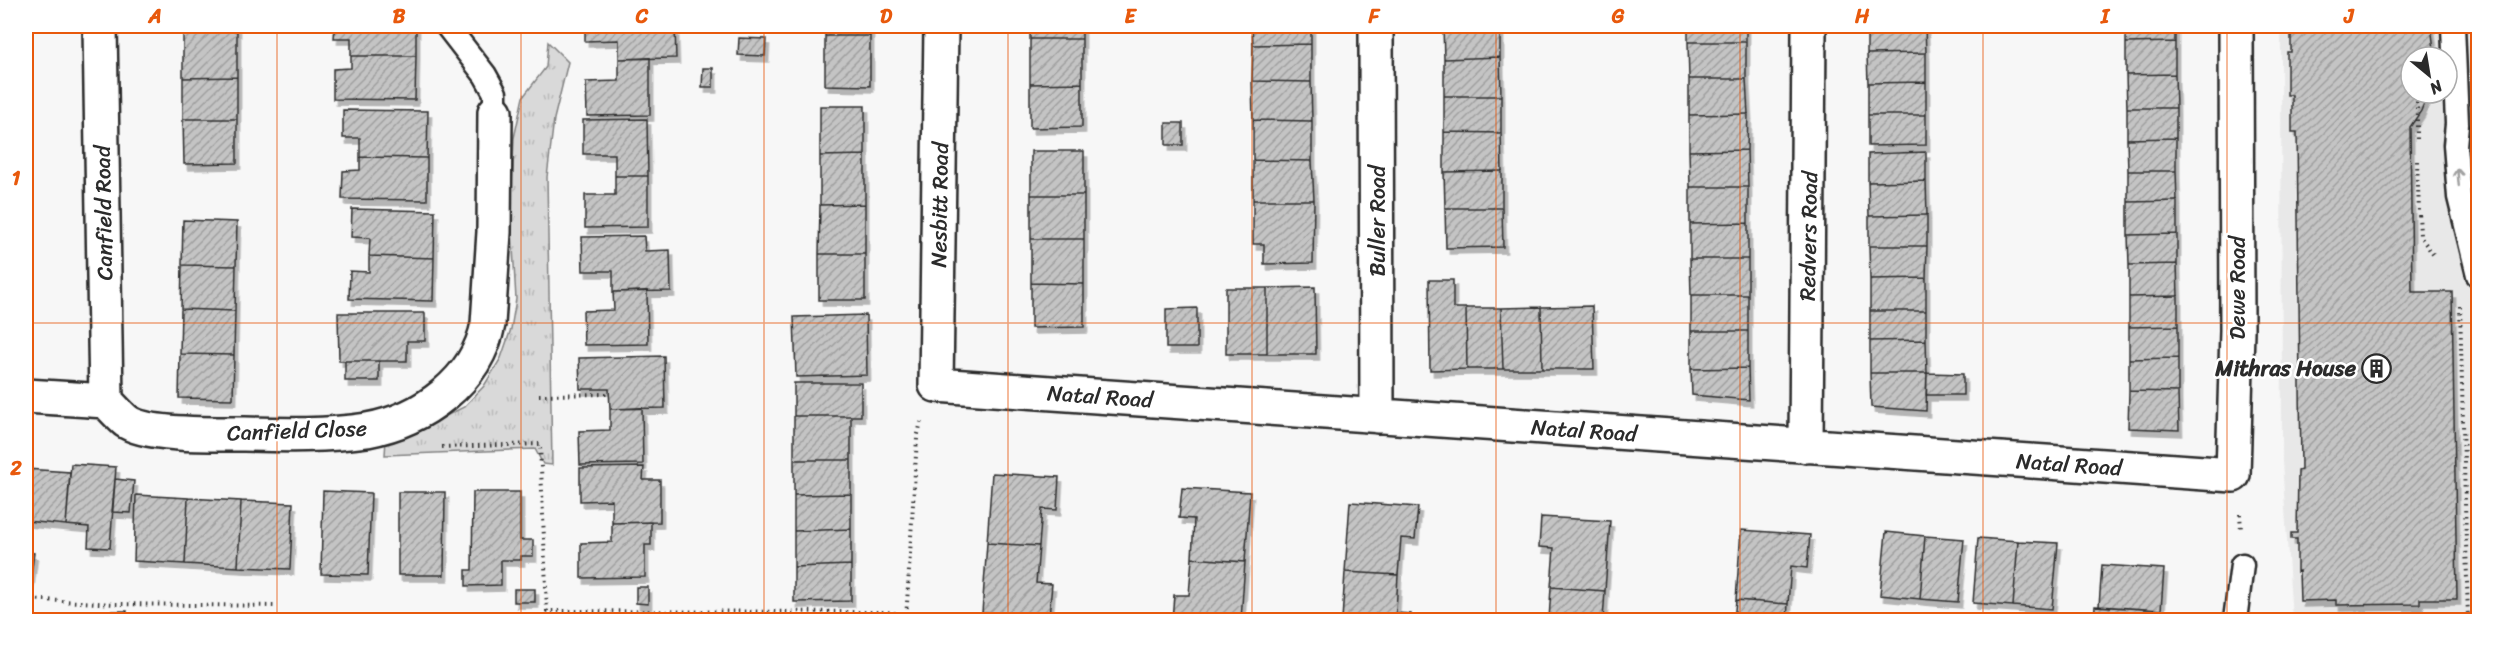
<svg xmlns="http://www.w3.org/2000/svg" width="2504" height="646" font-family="Sriracha,sans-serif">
  <defs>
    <pattern id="grass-tufts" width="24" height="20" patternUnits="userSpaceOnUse" patternTransform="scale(1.5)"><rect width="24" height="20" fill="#d9d9d9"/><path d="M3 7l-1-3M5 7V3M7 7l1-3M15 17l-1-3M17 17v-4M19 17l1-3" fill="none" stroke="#bababa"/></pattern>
    <pattern id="garden-furrows" width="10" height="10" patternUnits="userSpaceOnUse" patternTransform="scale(1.5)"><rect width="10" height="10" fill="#d9d9d9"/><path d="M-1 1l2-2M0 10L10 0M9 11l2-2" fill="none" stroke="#bababa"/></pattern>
    <pattern id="building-hatch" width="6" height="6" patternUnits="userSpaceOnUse" patternTransform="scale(1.5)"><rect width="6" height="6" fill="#c4c4c4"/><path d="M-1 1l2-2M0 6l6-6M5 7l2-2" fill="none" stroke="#9f9f9f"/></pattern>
    <filter id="shadow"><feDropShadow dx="3.5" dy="6" stdDeviation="0" flood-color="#0004"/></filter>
  </defs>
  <rect width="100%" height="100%" fill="#f7f7f7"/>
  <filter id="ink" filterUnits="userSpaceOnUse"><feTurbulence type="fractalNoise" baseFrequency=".0167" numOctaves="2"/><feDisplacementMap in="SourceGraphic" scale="12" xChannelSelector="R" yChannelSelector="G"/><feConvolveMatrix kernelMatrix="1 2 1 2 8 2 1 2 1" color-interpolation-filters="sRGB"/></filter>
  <g filter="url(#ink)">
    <path fill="#e8e8e8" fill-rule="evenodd" d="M2281 26H2478V620H2292L2282 461ZM2411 57H2447V93H2411Z"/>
    <path fill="url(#grass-tufts)" stroke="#828282" stroke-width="1.5" d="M548 42 568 62 554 119 547 177 552 465 543 464 535 449 385 455 386 440 428 425 464 407 484 386 501 358 511 329 516 299 511 213 514 138 523 97 546 67Z
      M2478 97V123L2457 124 2455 107Z
      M2478 533V567H2474L2473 541Z"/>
    <path fill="url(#garden-furrows)" stroke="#828282" stroke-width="1.5" d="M552 616H889V620H551Z"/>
    <path fill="url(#building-hatch)" stroke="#2b2b2b" stroke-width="1.5" filter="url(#shadow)" d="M183 26H237V31H183Z
      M335 26H416V56H351V38H334Z
      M585 26H675L676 58 619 59V40L585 41Z
      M825 26H870V36H825Z
      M1030 26H1082V39H1030Z
      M1252 26H1311V44L1253 45Z
      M1443 26H1500V57L1444 59Z
      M1688 26H1746V42H1688Z
      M1867 26H1925L1926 53 1867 54Z
      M2126 26H2175V42L2126 43Z
      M2291 26H2431L2435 57H2411V93H2428L2421 111 2410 127 2412 292H2452L2457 599H2420V604L2336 605V600L2300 601 2299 571 2297 572V539H2291V533H2297L2298 471 2301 470 2297 132H2292V95H2287V52H2291Z
      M183 31H237V77L183 78Z
      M825 36H870V86L825 85Z
      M739 38 766 39 765 56 738 55Z
      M1030 39H1082V83L1030 84Z
      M1688 42H1746V79H1689Z
      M2175 42V74L2126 75V43Z
      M1311 44V82L1252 81 1253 45Z
      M1926 53V82L1868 83 1867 54Z
      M351 56H416L415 100 333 99V69L351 68Z
      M1500 57 1501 96H1444V59Z
      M650 58V115L587 116 586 82 619 81V59Z
      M703 68H713V87H702Z
      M2175 74 2176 108H2127L2126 75Z
      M237 77V119H183V78Z
      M1689 79H1746L1748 114 1689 115Z
      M1252 81 1311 82 1312 121 1253 120Z
      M1926 82V115H1868V83Z
      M1082 83V127L1030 128V84Z
      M1444 96H1501V133L1444 132Z
      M820 106H865V155L820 156Z
      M2127 108H2176V138L2127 139Z
      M343 110 428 111 427 158 360 157V138H343Z
      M1748 114 1747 150 1689 151V115Z
      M1868 115H1926V145L1868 146Z
      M183 119H237V163L184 164Z
      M647 119 648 176H615V154H583V120Z
      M1253 120 1312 121V161L1253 160Z
      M1166 123H1183V145H1166Z
      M1444 132 1501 133 1502 171 1444 172Z
      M2176 138V171H2128L2127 139Z
      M1747 150 1748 187H1690L1689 151Z
      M1031 151H1084V195H1031Z
      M1926 152V181L1868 182V154Z
      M865 155V204L820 205V156Z
      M360 157 427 158V200L342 199 343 171 360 170Z
      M1253 160 1312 161 1314 200H1253Z
      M1502 171V208H1445L1444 172Z
      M2128 171H2176L2177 201 2128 202Z
      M615 176H648V227L585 228V195H615Z
      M1926 181 1927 215 1869 216 1868 182Z
      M1690 187H1748V223L1690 224Z
      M1031 195H1084V239H1031Z
      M1253 200H1314L1313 263 1264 264V244H1253Z
      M2177 201V234L2128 235V202Z
      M865 204V254H819L820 205Z
      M1445 208H1502L1503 247 1446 248Z
      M352 209 435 211 434 258 369 256 370 238 351 237Z
      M1927 215V246H1869V216Z
      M183 220 237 222 236 266 182 265Z
      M1748 223V259H1690V224Z
      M2177 234V264L2129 265 2128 235Z
      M644 236 645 251 670 250 671 291 613 292V271H583L582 237Z
      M1031 239H1084V284L1031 283Z
      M1869 246H1927L1926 278 1870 279Z
      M819 254H865V300H819Z
      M369 256 434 258 433 301 349 299 350 271 369 272Z
      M1690 259H1748V295H1691Z
      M2177 264 2178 296 2129 297V265Z
      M182 265 236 266 235 311 181 309Z
      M1926 278V311H1870V279Z
      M1429 280H1453V308H1466L1467 369 1430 370Z
      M1031 283 1084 284V327L1031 328Z
      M1315 287 1316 354H1267V288Z
      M1226 288H1267V354H1226Z
      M647 291 648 344 584 345 583 311 614 310 613 292Z
      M1691 295H1748V331H1691Z
      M2178 296V326L2129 327V297Z
      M1592 306 1594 369H1542L1541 307Z
      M1541 307 1542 369H1503L1501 308Z
      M1197 308V348H1166V309Z
      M1466 308H1501L1503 369H1467Z
      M181 309 235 311 234 355 180 354Z
      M1870 311H1926V340L1870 341Z
      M338 313H425V341H407V361H339Z
      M866 315 867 375 796 377 794 317Z
      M2178 326V358L2129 359V327Z
      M1691 331H1748V368L1691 369Z
      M1926 340 1927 373H1870V341Z
      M180 354 234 355 233 399 179 398Z
      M664 356 665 408 610 409 609 389H580L579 358Z
      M2178 358V392L2129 391V359Z
      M345 361H379V381H345Z
      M1748 368 1749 400 1692 395 1691 369Z
      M1870 373H1927L1926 411 1871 407Z
      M1927 373 1963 374V395H1926Z
      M794 383H861V416H794Z
      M2129 391 2178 392 2179 430 2128 428Z
      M642 408 643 464 580 465 579 431 610 430V409Z
      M794 416H851V460H794Z
      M794 460H851V494L794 495Z
      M71 464 116 467 110 548 88 547 89 527 66 525Z
      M644 467 643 480H660V522L612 523V500L580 501V468Z
      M26 469 70 472 66 525 26 521Z
      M992 473 1059 477 1057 510 1042 509 1039 546 987 543Z
      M115 479 134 481 131 513 112 512Z
      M1182 488 1250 492 1245 562 1192 558 1194 519 1179 518Z
      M323 491 371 493 368 575 321 574Z
      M398 492H445L444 575H398Z
      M473 492H520V540H533V556H521V560H501V585L466 586V570H472Z
      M851 494V529L794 531V495Z
      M136 495 188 498 185 564 134 561Z
      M188 498 241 501 238 567 185 564Z
      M241 501 293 503 290 569 238 567Z
      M1350 502 1418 507 1415 539 1401 538 1398 575 1345 572Z
      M1541 517 1610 521 1605 591 1551 587 1554 548 1539 547Z
      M651 522V545H645V577L581 578V543L612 542V523Z
      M851 529V565L794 567V531Z
      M1741 530 1810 535 1807 568 1791 566 1788 604 1736 600Z
      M1886 532 1925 536 1920 599 1880 595Z
      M1925 536 1964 539 1958 602 1920 599Z
      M1978 538 2018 541 2013 606 1973 603Z
      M2018 541 2058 543 2052 609 2013 606Z
      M987 543 1039 546 1036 583 1052 584 1049 617 982 613Z
      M26 552 34 553 29 591H26Z
      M1192 558 1245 562 1241 620H1172L1174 595H1189Z
      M851 565V601L794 602V567Z
      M2102 565 2164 569 2161 610 2099 606Z
      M1345 572 1398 575 1396 613 1411 614 1410 620H1342Z
      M636 587H648V604L636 603Z
      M1551 587 1605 591 1603 620H1549Z
      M514 589H535V602H514Z
      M1736 600 1788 604 1787 620H1734Z
      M2095 606 2158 610 2157 620H2094Z
      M112 611H127L126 620H112Z
      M205 616 207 620H191Z"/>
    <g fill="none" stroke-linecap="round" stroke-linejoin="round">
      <defs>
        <path id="service" d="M447 26 485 75 495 93V112
          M2453 26 2457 124 2455 145 2459 197 2478 275
          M2235 620 2242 565"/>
        <path id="minor" d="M100 26 106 401
          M941 26 936 385 2233 475 2237 330 2236 26
          M1376 26 1377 416
          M26 396 106 401
          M106 401C113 408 119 415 126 421 146 436 217 434 244 434 284 435 327 436 367 430 422 420 477 381 488 324L494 232 495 112
          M1806 446 1809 26"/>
      </defs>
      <use href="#service" stroke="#2b2b2b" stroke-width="27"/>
      <use href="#minor" stroke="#2b2b2b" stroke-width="38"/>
      <path stroke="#2b2b2b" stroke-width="4" stroke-dasharray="1.5 4.5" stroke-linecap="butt" d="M2417 139V93
        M2417 161 2420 236 2435 257
        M2460 306 2468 620
        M539 395 609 394
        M442 447 540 444 547 611 887 612 907 615
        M2240 514 2241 530
        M26 599 115 604 277 606
        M906 620 917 438 921 422"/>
      <use href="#service" stroke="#fff" stroke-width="22"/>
      <use href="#minor" stroke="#fff" stroke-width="33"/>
    </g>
    <defs><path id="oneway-shaft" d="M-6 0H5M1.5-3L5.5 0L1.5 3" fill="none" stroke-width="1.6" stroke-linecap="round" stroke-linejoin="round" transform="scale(1.5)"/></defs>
    <use stroke="#a0a0a0" href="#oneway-shaft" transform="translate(2458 177) rotate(-95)"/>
  </g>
  <path fill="none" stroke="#e8590c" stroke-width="1.5" stroke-opacity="0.55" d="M277 26V620M521 26V620M764 26V620M1008 26V620M1252 26V620M1496 26V620M1740 26V620M1983 26V620M2227 26V620M26 323H2478"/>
  <defs>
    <symbol id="building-ring" viewBox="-11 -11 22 22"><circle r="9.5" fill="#fff" stroke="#2b2b2b" stroke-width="1.5"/><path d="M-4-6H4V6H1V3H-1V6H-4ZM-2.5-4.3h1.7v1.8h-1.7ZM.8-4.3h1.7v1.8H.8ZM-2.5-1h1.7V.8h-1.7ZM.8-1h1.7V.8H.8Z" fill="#2b2b2b"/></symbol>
  </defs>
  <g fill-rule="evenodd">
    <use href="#building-ring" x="2360" y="352" width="33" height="33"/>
  </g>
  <g text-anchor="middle" stroke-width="5" stroke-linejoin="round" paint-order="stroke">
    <g font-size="22" fill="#2b2b2b" stroke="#fff">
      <text transform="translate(939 205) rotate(-89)" y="8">Nesbitt Road</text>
      <text transform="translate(103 213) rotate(-91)" y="8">Canfield Road</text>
      <text transform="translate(1377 221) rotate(-90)" y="8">Buller Road</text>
      <text transform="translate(1808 236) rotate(-89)" y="8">Redvers Road</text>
      <text transform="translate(2237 288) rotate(-90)" y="8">Dewe Road</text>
      <text transform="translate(1100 396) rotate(4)" y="8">Natal Road</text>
      <text transform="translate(297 430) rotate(-2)" y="8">Canfield Close</text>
      <text transform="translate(1584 430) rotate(4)" y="8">Natal Road</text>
      <text transform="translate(2069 464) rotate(4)" y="8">Natal Road</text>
    </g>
    <g font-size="22" font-weight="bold" fill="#2b2b2b" stroke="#fff" text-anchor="end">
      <text x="2356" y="376">Mithras House</text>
    </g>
  </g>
  <rect width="2504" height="646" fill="none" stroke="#fff" stroke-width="66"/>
  <g transform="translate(2429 75) rotate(150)"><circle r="28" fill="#ffffff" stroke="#aaaaaa" stroke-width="1.5"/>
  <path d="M0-4.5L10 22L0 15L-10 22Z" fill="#2b2b2b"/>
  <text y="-9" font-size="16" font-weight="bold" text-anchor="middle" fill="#2b2b2b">N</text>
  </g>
  <rect x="33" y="33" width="2438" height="580" fill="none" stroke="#e8590c" stroke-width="2"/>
  <g font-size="20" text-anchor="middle" font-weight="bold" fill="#e8590c">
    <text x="155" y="23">A</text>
    <text x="399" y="23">B</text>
    <text x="642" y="23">C</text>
    <text x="886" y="23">D</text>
    <text x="1130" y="23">E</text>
    <text x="1374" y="23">F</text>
    <text x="1618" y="23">G</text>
    <text x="1862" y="23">H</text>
    <text x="2105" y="23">I</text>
    <text x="2349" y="23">J</text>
    <text x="16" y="185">1</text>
    <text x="16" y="475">2</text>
  </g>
</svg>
